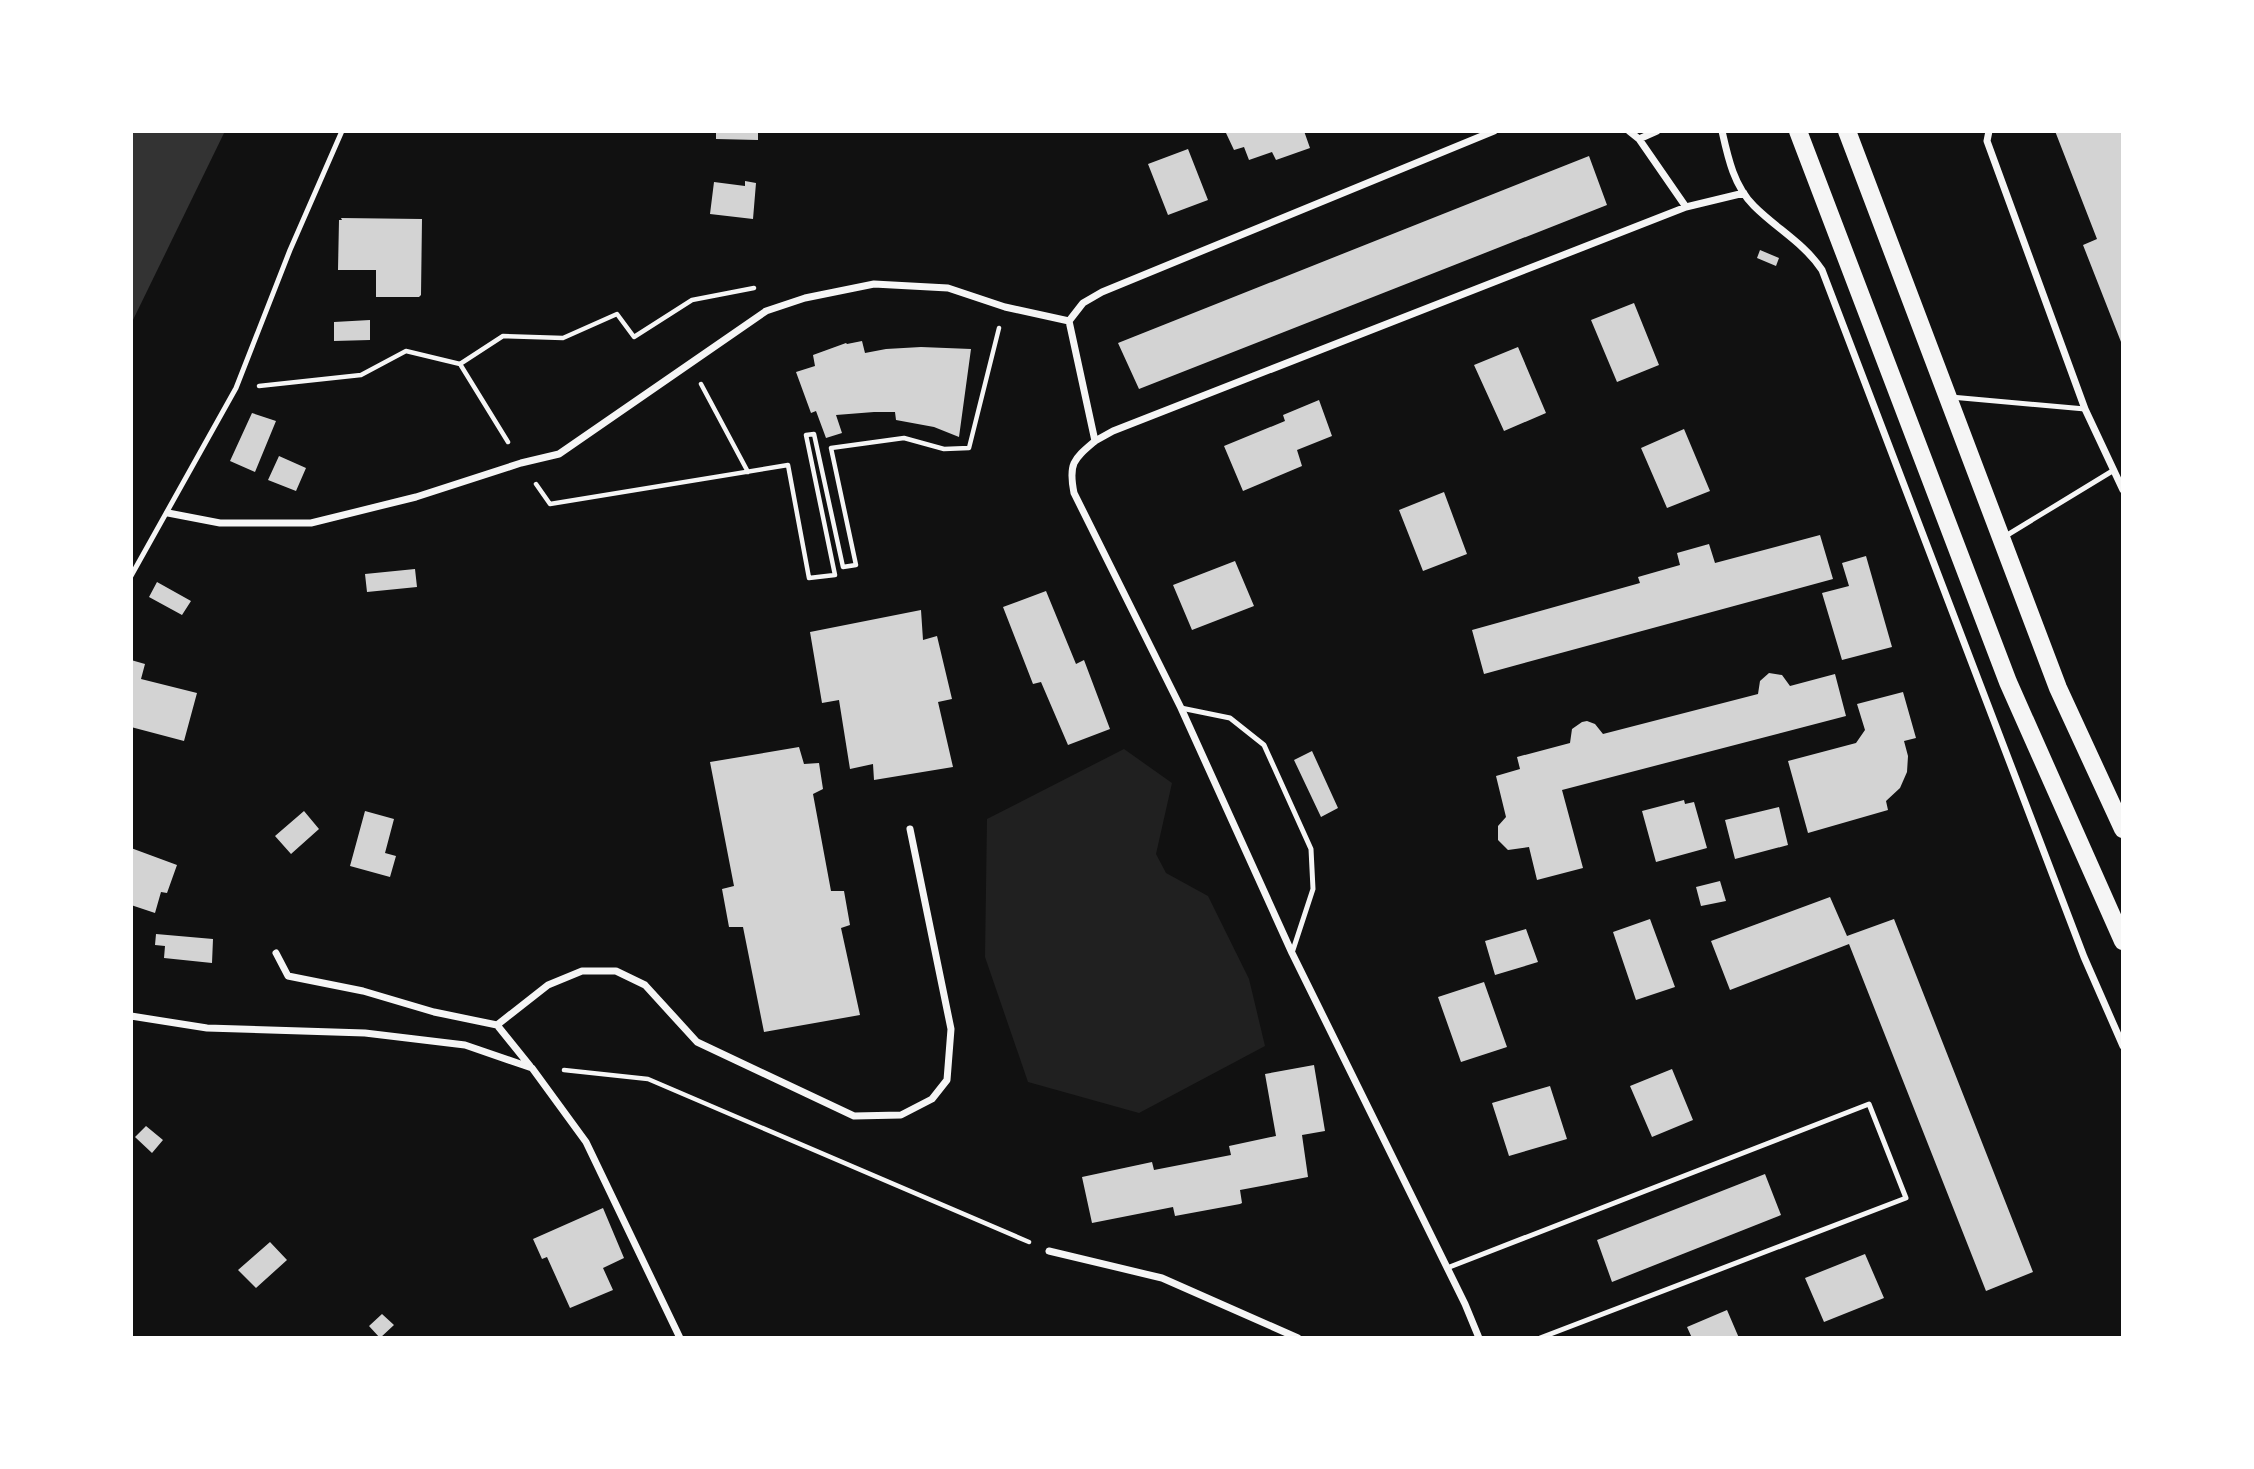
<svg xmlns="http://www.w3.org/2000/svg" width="2254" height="1469" font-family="Helvetica,sans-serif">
  <rect width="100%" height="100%" fill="#111"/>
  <path fill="#202020" d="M1124 749 1172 783 1156 854 1166 873 1208 896 1249 979 1265 1046 1139 1113 1028 1082 985 957 987 819Z"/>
  <path fill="#333" d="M131 131H225L131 324Z"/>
  <path fill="#d3d3d3" d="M716 131H758V140L716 139Z
    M1230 131H1304L1310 148 1276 160 1272 152 1249 160 1244 147 1234 150 1226 133Z
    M2055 131H2123V347L2083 245 2097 239Z
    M1188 149 1208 200 1168 215 1148 164Z
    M1589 156 1607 205 1139 389 1118 343Z
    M745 181 756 183 753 219 710 214 714 182 745 186Z
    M341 218 422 219 421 295 419 297H376V270H338L339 220H342Z
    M1760 250 1779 258 1776 266 1757 258Z
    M1634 303 1659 365 1617 382 1591 320Z
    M370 320V340L334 341V322Z
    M862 341 865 353 886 349 921 347 971 349 959 437 934 427 896 420 895 412H874L836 415 842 433 826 438 816 411 811 413 796 372 815 366 813 355 846 343 847 344Z
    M1518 347 1546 413 1504 431 1474 365Z
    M1319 400 1332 436 1297 450 1302 466 1243 491 1224 446 1285 421 1283 415Z
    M252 413 276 421 255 472 230 461Z
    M1684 429 1710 491 1667 508 1641 448Z
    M279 456 306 468 296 491 268 480Z
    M1444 492 1467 554 1423 571 1399 510Z
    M1820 535 1833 579 1484 674 1472 630 1640 583 1638 577 1680 565 1677 553 1709 544 1715 563Z
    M1866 556 1892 647 1842 660 1822 593 1849 586 1842 563Z
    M1235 561 1254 606 1192 630 1173 585Z
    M415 569 417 587 367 592 365 574Z
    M157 582 191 601 182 615 149 597Z
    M1046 591 1076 664 1084 660 1110 729 1068 745 1041 682 1033 684 1003 607Z
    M921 610 923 640 937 636 952 699 938 702 953 767 874 780 873 764 850 769 839 700 822 703 810 632Z
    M131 660 145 664 141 679 197 693 184 741 131 727Z
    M1769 673 1782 675 1790 686 1835 674 1846 716 1562 790 1583 868 1537 880 1529 847 1508 850 1498 840V826L1506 817 1496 776 1520 769 1517 757 1570 743 1572 729 1582 722 1587 721 1595 724 1603 734 1758 694 1760 681Z
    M1903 692 1916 738 1904 741 1908 756 1907 772 1900 788 1886 801 1888 810 1808 833 1788 761 1856 743 1865 730 1857 704Z
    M799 747 804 764 819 763 823 789 813 794 831 891H844L850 925 841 928 860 1015 764 1032 743 927H729L722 889 734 886 710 762Z
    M1312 751 1338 808 1321 817 1294 760Z
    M1684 800 1685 804 1694 802 1707 848 1656 862 1642 811Z
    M1779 807 1788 845 1735 859 1725 820Z
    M304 811 319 829 291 854 275 836Z
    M365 811 394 819 385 853 396 856 390 877 350 866Z
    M131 848 177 865 167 893 161 892 155 913 131 905Z
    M1720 881 1726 901 1701 906 1696 887Z
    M1830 897 1847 936 1894 919 2033 1272 1986 1291 1849 944 1730 990 1711 941Z
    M1650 919 1675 987 1636 1000 1613 932Z
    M1526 929 1538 962 1495 975 1485 941Z
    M156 934 213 939 212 963 164 958 165 946 155 945Z
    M1484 982 1507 1047 1461 1062 1438 997Z
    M1314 1065 1325 1131 1302 1135 1308 1177 1240 1190 1242 1203 1240 1204 1175 1216 1173 1207 1092 1223 1082 1177 1152 1162 1154 1170 1231 1155 1229 1146 1276 1136 1265 1074Z
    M1672 1069 1693 1120 1652 1137 1630 1086Z
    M1550 1086 1567 1139 1509 1156 1492 1103Z
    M146 1126 163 1140 152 1153 135 1137Z
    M1765 1174 1781 1215 1612 1282 1597 1240Z
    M603 1208 624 1258 603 1268 613 1290 570 1308 547 1257 542 1259 533 1239Z
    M270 1242 287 1260 256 1288 238 1270Z
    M1865 1254 1884 1298 1824 1322 1805 1278Z
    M1727 1310 1739 1338H1692L1687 1327Z
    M382 1314 394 1325 380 1338 369 1326Z"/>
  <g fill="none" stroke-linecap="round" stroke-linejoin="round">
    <path stroke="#f5f5f5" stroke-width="4.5" d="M460 364 508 442
      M701 384 748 472
      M259 386 361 375 406 351 460 364 503 336 563 338 617 314 634 337 692 300 754 288
      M536 484 550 504 788 465 809 578 835 575 806 435 814 434 843 567 856 565 831 448 904 438 944 449 969 448 999 328
      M564 1070 648 1079 1029 1242"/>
    <path stroke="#f5f5f5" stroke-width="5" d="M1951 397 2085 409
      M2004 537 2114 470
      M131 576 236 388 290 250 342 131
      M1181 708 1230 718 1264 745 1311 849 1313 889 1292 953
      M1447 1268 1869 1104 1906 1198 1540 1338"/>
    <path stroke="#f5f5f5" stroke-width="7" d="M1629 131 1639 139 1657 131
      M1722 131C1728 158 1734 186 1754 206 1777 229 1804 243 1822 270L2084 957 2123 1046
      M1989 131 1987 141 2085 409 2123 490
      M1639 139 1686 207
      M1069 321 1095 441C1074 459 1068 463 1074 493L1181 708 1292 953 1465 1304 1479 1338
      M1069 321 1083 303 1102 292 1494 131
      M1095 441 1113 431 1686 207 1744 193
      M168 513 220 523H311L416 497 521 463 559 454 766 311 805 298 874 284 948 288 1005 307 1069 321
      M276 953 288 976 363 991 434 1012 497 1025 530 1066
      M131 1016 207 1028 365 1033 465 1045 532 1068 586 1142 680 1338
      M497 1025 548 985 582 971H616L645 985 697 1042 854 1116 901 1115 932 1099 947 1080 951 1029 910 829
      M1049 1251 1162 1278 1298 1338"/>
    <path stroke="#f5f5f5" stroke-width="18" d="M1798 131 2008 682 2123 941
      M1847 131 2058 688 2123 829"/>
  </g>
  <rect width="2254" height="1469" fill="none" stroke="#ffffff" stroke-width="266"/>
</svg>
